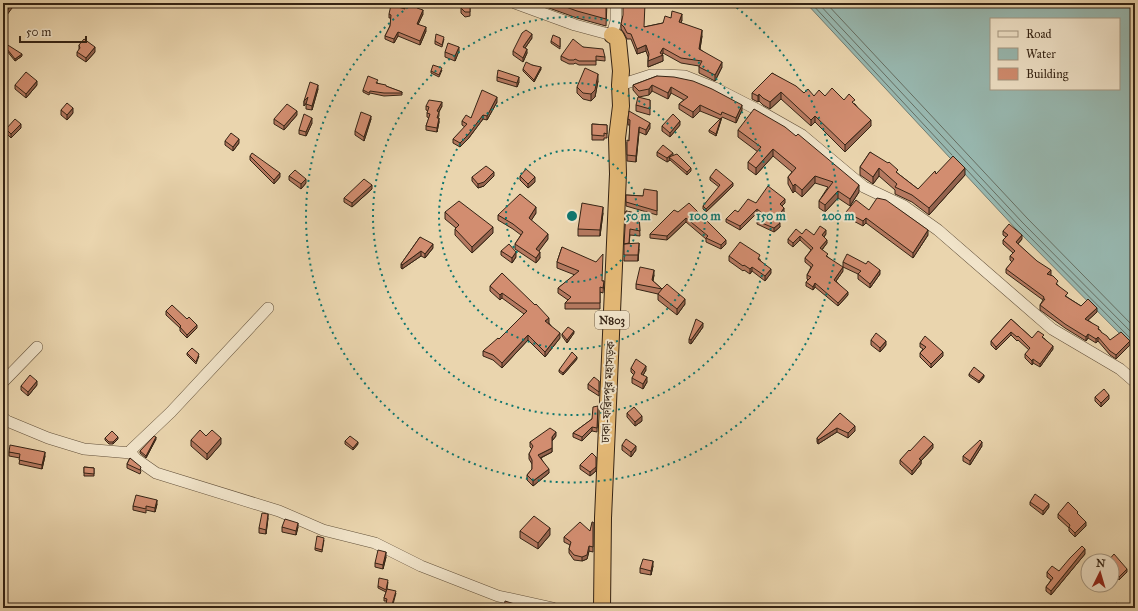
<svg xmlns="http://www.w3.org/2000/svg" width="1138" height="611" font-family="'IM FELL Great Primer','Noto Serif Bengali',serif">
  <rect width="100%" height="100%" fill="#ead5ae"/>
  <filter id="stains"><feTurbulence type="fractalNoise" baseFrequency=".005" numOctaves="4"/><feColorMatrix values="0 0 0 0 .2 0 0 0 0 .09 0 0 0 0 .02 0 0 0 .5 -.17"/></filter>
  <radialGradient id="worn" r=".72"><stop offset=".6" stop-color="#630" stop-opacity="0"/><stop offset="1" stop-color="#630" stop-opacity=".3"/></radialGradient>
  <path fill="#98b8b0" stroke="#707c72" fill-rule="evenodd" d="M806 3H1135V349L1016 229ZM991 19H1119V89H991Z"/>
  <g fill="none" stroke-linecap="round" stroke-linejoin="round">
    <path stroke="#666e62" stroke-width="1" d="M811 3 952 155
      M818 3 1022 222 1135 336
      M826 3 1027 218 1135 328
      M966 169 1019 226 1135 343"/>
    <defs>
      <path id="minor" d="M515 3 575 25 612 35 616 21V3
        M620 85 651 75H664L685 76 715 88 758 110 802 135 864 187 904 206 938 230 1052 329 1120 369 1135 382
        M268 308 171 412 131 450V453L136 459 156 473 279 511 323 530 375 543 421 566 498 596 553 608
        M3 382 37 347
        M3 418 7 421 48 438 84 449 131 453"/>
      <path id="highway" d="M602 608 603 518 618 174 617 138 621 106 620 85 621 71 618 41 616 37 612 35"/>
    </defs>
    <use href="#minor" stroke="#62503a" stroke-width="12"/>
    <use href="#highway" stroke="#342314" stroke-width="18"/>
    <use href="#minor" stroke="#f1e4ca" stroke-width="11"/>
    <use href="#highway" stroke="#e5ba77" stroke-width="16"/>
  </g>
  <path fill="#b57960" stroke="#342314" d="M404 3H419L418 9 423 14 418 24 426 31 420 45 398 36 394 43 385 39V36L390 26 391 18H389V14L405 9Z
    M461 3H470V16L465 17 461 13Z
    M535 3H607L606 26 577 18Z
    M623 16 644 27 663 23 671 18 682 20 681 23 702 36 700 49 722 67 715 81 699 73V66L681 63 663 53 662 55 663 61 648 67V57L646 51 637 54 631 39H627L624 33 621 29V24Z
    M532 38 525 48 527 53 523 62 513 55V51Z
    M560 38V49L551 43V41Z
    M444 39 442 47 435 44V41Z
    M3 43 22 56 15 61 3 46Z
    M79 45 95 52 86 62 77 56V52L79 50Z
    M583 47 605 57V61L596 60V65H579L575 63 574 64H569L561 60V56Z
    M459 51 455 61 445 57V52Z
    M532 65 541 69 534 82 523 71V69Z
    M442 70 439 77 431 73V71Z
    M772 73 804 93 814 96H825L844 100 855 104 871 126 845 152 815 122 811 126 781 99 770 109 763 105 759 101 758 102 752 99V93Z
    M657 76 742 110 736 123 722 117 716 136 709 132V130L720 119 700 111 693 118 679 109V104L684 100 671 93 668 99 652 91 649 95 639 97 633 90V85Z
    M497 77 519 82 517 87 497 81Z
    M598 81 595 97 591 101 583 99 577 93V87Z
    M377 83 402 92V95L384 96 370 93 369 95 363 92V90L378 83Z
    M15 85H37L26 98 15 89Z
    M318 89 312 110 306 109V103L304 106V101Z
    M650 100V115L636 111V105Z
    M497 102 487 120 483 119 468 139 460 147 453 143V139L465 127 462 125V121L471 118Z
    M426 106H442L439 112V116L438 118 439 122 437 132 426 130V126L429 118 427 117V113L428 111 426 110Z
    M61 110 73 113 67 120 61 115Z
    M297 115 284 130 274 124V119Z
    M371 119 364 141 355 135V131Z
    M628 119 650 128 646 135 639 132 636 162 627 161V142L629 141 630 125H628Z
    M312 123 306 136 299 134V130Z
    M592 124 607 125V138H604V140H592Z
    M680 125 670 137 662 131V126Z
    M21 128 11 138 6 133V129Z
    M738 130 859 192 850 206 838 198 825 212 819 208V201L828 187 815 183 802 197 795 191 793 193 788 184V177L792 172 773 156 756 175 748 169V162L758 152 738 137Z
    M225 141 239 143 233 151 225 145Z
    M657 152 673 156 691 171 687 175 670 160 667 162 657 156Z
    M870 152 918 189 936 174 965 175 929 215 912 202 895 194V190L879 176 873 184 860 175V167Z
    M250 156 280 177 274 184 250 160Z
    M289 176 306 183 301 189 289 180Z
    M494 176 484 186 478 188 472 181V177Z
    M520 176 535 182 528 188 520 180Z
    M710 177 733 186 706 212 703 209V206L719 187 710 180Z
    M372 189 352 207 344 202V198Z
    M657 191V215L626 206V195L643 196Z
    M756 203H785L782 206 784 212 778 220 780 227 774 232 757 224V221L760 216 757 213 740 230 726 222V219L738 212Z
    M626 211 639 214 640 236 630 235 629 243 639 249 638 261H624Z
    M445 212 493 233 472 253 455 235V229L456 228 445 219Z
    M678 212 726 244 721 249 706 242V239L686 222 667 240 650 238V234Z
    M846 212 928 235 913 258 866 223 863 226 846 217Z
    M536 213 531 220 548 239 538 251 540 258 536 263 515 249V244L521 235 513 229 498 220V215Z
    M603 213 600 236H578V229Z
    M1003 231 1022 239 1018 244 1051 275H1050L1067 297 1081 306 1097 312 1088 320 1099 329 1101 333 1110 340 1130 345 1116 359 1110 355 1098 341 1096 343 1088 338 1086 341 1065 328 1040 310V305L1043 300 1006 273V269L1012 262 1010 260V256L1013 253 1003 244V240L1006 237 1003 235Z
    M802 234 814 235 826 234 824 237 827 243 822 250 828 257 843 271 836 281 848 295 838 306 815 287 813 290 806 286V282L808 280 807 279V275L811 267 805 262V258L811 250 800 240 793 247 788 243V239Z
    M420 237 433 248 425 258 421 256 402 269 401 268V264Z
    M562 247 602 281H604L603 293 600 292V309H565V303L568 300 558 293V288L575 275 557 268V262Z
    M501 251 516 257 512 263 501 255Z
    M729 256 760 259V260L771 273 765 281 752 271 750 274 744 270 743 271 729 261Z
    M843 262 880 274 870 288 858 279V274L843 267Z
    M502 273 549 323 560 338 545 357 528 340 502 368 493 360 483 356V351L499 339 524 314 502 298 500 300 490 291V286Z
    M654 275 653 281 662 289 685 304 677 315 658 300V294L636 289V284Z
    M166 311 197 328 187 338 180 331V328L166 315Z
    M1011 319 1032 338H1044L1053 349 1040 367 1033 363 1032 365 1025 358V354L1029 350 1018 340 1017 341 1011 335 996 350 991 345V341Z
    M703 327 691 344 689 343V339Z
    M574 333 567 343 562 336V334Z
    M871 340 886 345 880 352 871 345Z
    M920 343 943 356 931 368 920 357V353L923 349 920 347Z
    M187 353 199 356 196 364 187 355Z
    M577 359 563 375 559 372V370Z
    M631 368 646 370 643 375 647 382 643 389 632 383V378L634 375 631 372Z
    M969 374 984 377 979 383 969 376Z
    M599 381V396L588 389V384Z
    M37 385 28 396 21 390V386Z
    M1095 397 1109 399 1101 407 1095 401Z
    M598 406 597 432 592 431 582 441 573 437V433L592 419Z
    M627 413 642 421 635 426 627 417Z
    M840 413 855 431 848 438 837 432 818 444 817 442V438Z
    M206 436 221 444 207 460 191 446V440Z
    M556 436 552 441V452L541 458 549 473 533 486 527 480V475L532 469V464L529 459V454L532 449 530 447V442Z
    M105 438 118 439 113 444H109L105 440Z
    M156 439 146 458 140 453V451Z
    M345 441 358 444 353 450 345 444Z
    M622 445 636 450 631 457 622 450Z
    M982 446 970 465 963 461V456Z
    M933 448 921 461V464L912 475 900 464V460L910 451Z
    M9 452 45 456 42 469 19 464 20 458 9 456Z
    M130 458 141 471 140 474 127 468V464Z
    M580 465 596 471 590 476 580 469Z
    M84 467 94 468V476H84Z
    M1030 502 1049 507 1043 515 1030 505Z
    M157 504 155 512 146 510V513L133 510V506Z
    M1058 514H1078L1086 526 1075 537 1069 531V528L1058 518Z
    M268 518 266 534 259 533V528Z
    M593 522V552L589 551 587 559 582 561 574 560 569 553V549L570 545 564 542V537L590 531Z
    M282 527H298L296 535 282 532Z
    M520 531 550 535 538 549 520 538Z
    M324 540 322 552 315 550V548Z
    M1085 554 1051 595 1046 591V587L1051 580 1047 577V572L1059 571Z
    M386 557 383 569 375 567V563Z
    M1112 561 1127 572 1119 580 1112 573Z
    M653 566 651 575 640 573V568Z
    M388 582 387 589 396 593 392 608H385L387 601H384V598L386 592 378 588V586Z"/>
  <path fill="#93634e" stroke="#342314" d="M13 3H15V4L4 19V14Z
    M423 10V14L417 27V24Z
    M682 14V20L679 28V22Z
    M426 27V31L420 45V41Z
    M702 30V36L699 55V49Z
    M398 32V36L394 43V39Z
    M532 34V38L523 51V47Z
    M646 45V51L637 54V49Z
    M95 47V52L86 62V58Z
    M459 47V51L455 61V56Z
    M663 48V53L661 56 663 55V61L648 67V61L660 53Z
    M527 49V53L523 62V58Z
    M22 54V56L15 61V59Z
    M722 62V67L715 81V75Z
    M541 67V69L534 82V80Z
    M598 74V81L595 97 591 101V94Z
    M519 77V82L517 87V83Z
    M37 81V85L26 98V94Z
    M318 85V89L312 110V106Z
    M652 85V91L649 95V89Z
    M671 87V93L668 99V93Z
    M781 92V99L770 109V102Z
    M759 94V101L758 102V96Z
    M308 97V101L304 106V101Z
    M497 97V102L487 120V116Z
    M442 102V106L437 115V111Z
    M700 105V111L693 118V112Z
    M742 105V110L736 123V118Z
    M73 108V113L67 120V115Z
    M297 111V115L284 130V126Z
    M483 115V119L468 139 460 147V143Z
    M371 116V119L364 141V137Z
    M815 116V122L811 126V120Z
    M312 118V123L306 136V132Z
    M439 118V122L437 132V128Z
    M721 118V120L716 136V134Z
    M871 120V126L845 152V145Z
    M680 121V125L670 137V133Z
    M650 123V128L646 135V130Z
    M21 124V128L11 138V134Z
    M639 127V132L636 162V156Z
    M239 139V143L233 151V147Z
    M773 149V156L756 175V168Z
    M673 153V158L669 157 670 160 667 162V158Z
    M691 168V171L687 175V172Z
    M879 168V176L873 184V177Z
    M965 168V175L929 215V208Z
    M494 172V176L484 186 478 188V184Z
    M280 173V177L274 184V180Z
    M815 176V183L802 197V190Z
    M535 177V182L528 188V184Z
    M306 179V183L301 189V184Z
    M733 183V186L706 212V209Z
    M795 184V191L793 193V186Z
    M372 185V189L352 207V203Z
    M859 185V192L850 206V199Z
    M838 191V198L825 212V205Z
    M785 199V203L780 208V204Z
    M536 207V213L529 224V218Z
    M603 207V213L600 236V230Z
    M784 208V212L777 222V218Z
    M757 209V213L740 230V226Z
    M686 218V222L667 240V236Z
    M866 218V223L863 226V221Z
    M780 223V227L774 232V228Z
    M493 227V233L472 253V247Z
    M826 230V234L822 239V235Z
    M928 230V235L913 258V253Z
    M548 234V239L536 255V249Z
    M1022 235V239L1016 246V242Z
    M800 236V240L793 247V243Z
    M726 240V244L721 249V245Z
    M827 240V243L820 252V248Z
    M639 243V249L638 261V255Z
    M433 244V248L425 258V254Z
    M421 251V256L402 269V265Z
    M516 252V257L512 263V258Z
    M540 252V258L536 263V258Z
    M752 267V271L750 274V269Z
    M843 267V271L834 284V280Z
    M771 269V273L765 281V276Z
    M654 270V275L652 285V280Z
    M880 270V274L870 288V284Z
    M1051 270V275L1047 279V274Z
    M815 283V287L813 290V287Z
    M848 292V295L838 306V303Z
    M502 293V298L500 300V295Z
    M685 299V304L677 315V309Z
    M1097 308V312L1085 323V319Z
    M549 318V323L545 326V321Z
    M703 323V327L691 344V340Z
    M197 325V328L187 338V335Z
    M574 331V333L567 343V340Z
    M1011 332V335L996 350V347Z
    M560 333V338L545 357V352Z
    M1088 334V338L1086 341V337Z
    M528 335V340L502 368V363Z
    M1098 337V341L1096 343V339Z
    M886 341V345L880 352V348Z
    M1130 341V345L1116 359V355Z
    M1053 346V349L1040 367V364Z
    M943 352V356L931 368V364Z
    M577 357V359L563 375V373Z
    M1033 359V363L1032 365V361Z
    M646 366V370L641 379V374Z
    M984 375V377L979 383V381Z
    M647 377V382L643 389V384Z
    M37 381V385L28 396V392Z
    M1109 395V399L1101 407V403Z
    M642 416V421L635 426V422Z
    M855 426V431L848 438V433Z
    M592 427V431L582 441V437Z
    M837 428V432L818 444V440Z
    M556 432V436L552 441V437Z
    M118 437V439L113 444V442Z
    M156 437V439L146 458V456Z
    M221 438V444L207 460V454Z
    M358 442V444L353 450V448Z
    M982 442V446L970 465V461Z
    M933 444V448L921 461V464L912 475V471L919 459Z
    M636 446V450L631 457V452Z
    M552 448V452L538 459V455Z
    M45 452V456L42 469V465Z
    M596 457V471L590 476V472Z
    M549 469V473L533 486V481Z
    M157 500V504L155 512V508Z
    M1049 504V507L1043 515V511Z
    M268 514V518L266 534V530Z
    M1086 522V526L1075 537V533Z
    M298 523V527L296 535V531Z
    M550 528V535L538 549V543Z
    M589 546V551L587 559 582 561V557Z
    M1085 549V554L1051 595V591Z
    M386 552V557L383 569V565Z
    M653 561V566L651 575V571Z
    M1127 569V572L1119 580V577Z"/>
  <path fill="#d28d70" stroke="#342314" d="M3 3H13L4 14H3Z
    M404 3H418L417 8 423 10 417 24 426 27 420 41 398 32 394 39 385 36 390 26 391 15 389 14 391 5 405 9Z
    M461 3H470V12H465L461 8Z
    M555 3H606V19L577 11Z
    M623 3H645L644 27 663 23 665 16 671 18 672 11 682 14 679 22 702 30 699 49 722 62 715 75 699 67 702 61 681 58 663 48 660 53 663 55 648 61 649 54 646 45 637 49 631 34 627 33 624 27 621 24 623 15Z
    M526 30 532 34 523 47 527 49 523 58 513 51 522 33Z
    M436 34 444 37 442 45 435 41Z
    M553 35 560 38V47L551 41Z
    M84 39 95 47 86 58 77 52 80 48 79 45Z
    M573 39 583 47 603 49 605 57 596 56V61H579L575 59 574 60H569L561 56Z
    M3 42 22 54 15 59 3 44Z
    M448 43 459 47 455 56 445 52Z
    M526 62 532 65 541 67 534 80 523 69Z
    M433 65 442 68 439 75 431 71Z
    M585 68 598 74 595 90 591 94 583 93 577 87Z
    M498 70 519 77 517 83 497 77Z
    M26 72 37 81 26 94 15 85Z
    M772 73 796 86 804 93 808 89 814 96 819 90 825 96 832 88 844 100 849 94 855 100 852 102 871 120 845 145 815 116 811 120 781 92 770 102 763 98 759 94 758 96 752 93Z
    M368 76 378 80 376 83 386 85V86L402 92V93H384L370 91 369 93 363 90Z
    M657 76 674 77 693 81 712 89 742 105 736 118 722 112 721 115 700 105 693 112 679 104 688 97 671 87 668 93 652 85 649 89 639 91 633 85Z
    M310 82 318 85 312 106 306 104 308 97 304 101Z
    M482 90 497 97 487 116 483 115 468 135 460 143 453 139 467 124 462 121 466 115 471 118Z
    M638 97 650 100V109L636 105Z
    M429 100 442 102 437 111 439 112 437 118H439L437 128 426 126 430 114 427 113 429 107 426 106Z
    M67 103 73 108 67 115 61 110Z
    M287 104 297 111 284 126 274 119Z
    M754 109 785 127 796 136 798 134 859 185 850 199 838 191 825 205 819 201 833 182 815 176 802 190 795 184 793 186 788 177 796 168 773 149 756 168 748 162 761 147 738 130Z
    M629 111 650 123 646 130 639 127 636 156 627 155V140L629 141 630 120 628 119Z
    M361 112 371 116 364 137 355 131Z
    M304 114 312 118 306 132 299 130Z
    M673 114 680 121 670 133 662 126Z
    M721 118 716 134 709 130Z
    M15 119 21 124 11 134 6 129Z
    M592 124 607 125V134L604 133V136L592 135Z
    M231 133 239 139 233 147 225 141Z
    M663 145 673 153 667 158 657 152Z
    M870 152 888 163 889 162 898 170 896 172 918 189 935 171 936 174 953 156 965 168 929 208 912 195 895 187 897 184 879 168 873 177 860 167Z
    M252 153 280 173 274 180 250 156Z
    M677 154 691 168 687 172 669 157Z
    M486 166 494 172 484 182 478 184 472 177Z
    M526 169 535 177 528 184 520 176Z
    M716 169 733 183 706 209 703 206 720 185 710 177Z
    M295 170 306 179 301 184 289 176Z
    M364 179 372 185 352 203 344 198Z
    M768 186 785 199 780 204 784 208 777 218 780 223 774 228 757 221 762 213 757 209 740 226 726 219 735 210 738 212 748 199 756 203Z
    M644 189 657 191V211L626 202V195L643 196Z
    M520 194 536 207 529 218 548 234 536 249 540 252 536 258 515 244 523 232 513 224 498 215Z
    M877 198 886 200 928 230 913 253 866 218 863 221 846 212 856 200 869 210Z
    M459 201 493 227 472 247 455 229 459 225 445 212Z
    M582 203 603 207 600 230 578 229Z
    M689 203 726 240 721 245 706 238 708 236 686 218 667 236 650 234 674 210 678 212Z
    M626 211 639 214 640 231 630 229 629 243 624 244Z
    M1009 224 1022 235 1016 242 1037 261 1051 270 1047 274 1053 276 1058 281 1056 284 1068 293 1065 296 1081 306 1088 299 1097 308 1085 319 1099 327 1098 329 1101 331V332L1107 336 1110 340 1121 332 1130 341 1116 355 1110 351 1098 337 1096 339 1088 334 1086 337 1065 324 1040 305 1045 299H1043L1044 297 1006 269 1014 259 1010 256 1015 251 1003 240 1008 235 1003 231Z
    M820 226 826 230 822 235 827 240 820 248 828 254 826 256 843 267 834 280 848 292 838 303 815 283 813 287 806 282 811 277 807 275 813 265 805 258 813 248 800 236 793 243 788 239 796 229 802 234 806 229 814 235Z
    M420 237 433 244 425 254 421 251 402 265 401 264Z
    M740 242 760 255 758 259 771 269 765 276 752 267 750 269 744 265 743 266 729 256Z
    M639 243 638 255H624V244Z
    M509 244 516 252 512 258 501 251Z
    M562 247 596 262 603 254 602 281H604L603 288 600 287V303H565L571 297 558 288 579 271 557 262Z
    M847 254 866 264 868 261 880 270 870 284 858 274 861 271 843 262Z
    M640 267 654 270 652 280 662 289 667 284 685 299 677 309 658 294 662 289 636 284Z
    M502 273 535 305 536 304 549 318 545 321 560 333 545 352 528 335 502 363 493 355 483 351 498 338 499 339 527 311 502 293 500 295 490 286Z
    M172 305 187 319 189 317 197 325 187 335 180 327 181 326 166 311Z
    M696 319 703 323 691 340 689 339Z
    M1011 319 1032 338 1038 331 1044 335 1042 337 1053 346 1040 364 1033 359 1032 361 1025 354 1030 348 1018 336 1017 337 1011 332 996 347 991 341Z
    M568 327 574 331 567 340 562 334Z
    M876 333 886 341 880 348 871 340Z
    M925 336 943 352 931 364 920 353 926 347 920 343Z
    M192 348 199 354 196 362 187 353Z
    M572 352 577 357 563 373 559 370Z
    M636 359 646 366 641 374 647 377 643 384 632 378 635 372 631 368Z
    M974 367 984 375 979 381 969 374Z
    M30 375 37 381 28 392 21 386Z
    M594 377 599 381V392L588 384Z
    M1104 389 1109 395 1101 403 1095 397Z
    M598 406 597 428 592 427 582 437 573 433 592 419 593 407Z
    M634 407 642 416 635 422 627 413Z
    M840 413 855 426 848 433 837 428 818 440 817 438Z
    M550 428 556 432 552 437V448L538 455 549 469 533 481 527 475 532 469V460L529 454 533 446 530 442Z
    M200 430 206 436 212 430 221 438 207 454 191 440Z
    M112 431 118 437 113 442H109L105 438Z
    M154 436 156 437 146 456 140 451Z
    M350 436 358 442 353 448 345 441Z
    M924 436 933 444 919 459 921 460 912 471 900 460 909 450 910 451Z
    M626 439 636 446 631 452 622 445Z
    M980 440 982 442 970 461 963 456Z
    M10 445 45 452 42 465 19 460 20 454 9 452Z
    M592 453 596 457V467L590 472 580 465Z
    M130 458 141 467 140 470 127 464Z
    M84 467 94 468V474L84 473Z
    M1035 494 1049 504 1043 511 1030 502Z
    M136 495 157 500 155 508 146 506V509L133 506Z
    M1068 502 1078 512 1077 513 1086 522 1075 533 1069 527 1070 525 1058 514Z
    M262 513 268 514 266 530 259 528Z
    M534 516 550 528 538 543 520 531Z
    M285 519 298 523 296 531 282 527Z
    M580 522 590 531 592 522H593V547L589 546 587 555 582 557 574 555 569 549 571 542 564 537Z
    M317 536 324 538 322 550 315 548Z
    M1082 546 1085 549 1051 591 1046 587 1053 578 1047 572 1052 566 1059 571 1070 558Z
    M378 550 386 552 383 565 375 563Z
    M1114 554 1127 569 1119 577 1112 570V561H1108Z
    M643 559 653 561 651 571 640 568Z
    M379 578 388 580 386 590 378 586Z
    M387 589 396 591 391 608H385L387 599 384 598Z
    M505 601 521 606V608H504Z
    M1116 603 1123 608H1113Z
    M1134 605 1135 606V608H1131Z"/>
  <g fill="none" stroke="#0f766e" stroke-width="2" stroke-dasharray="2 4">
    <circle cx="572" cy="216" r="66"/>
    <circle cx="572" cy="216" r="133"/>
    <circle cx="572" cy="216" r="199"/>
    <path d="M732 4A266 266 0 1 1 412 4"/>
  </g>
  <g text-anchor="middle" stroke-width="4" stroke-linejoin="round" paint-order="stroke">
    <rect fill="#f1e4ca" stroke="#6d5d4b" stroke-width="1" x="595" y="311" width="34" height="18" rx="3"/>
    <g font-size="11" font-weight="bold" fill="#342314">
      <text x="612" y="324">N803</text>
    </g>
    <g font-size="12" fill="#342314" stroke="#f1e4ca">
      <text transform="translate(608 392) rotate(-87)" y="4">ঢাকা-ফরিদপুর মহাসড়ক</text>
    </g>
  </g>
  <circle cx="572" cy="216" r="6" fill="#0f766e" stroke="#f1e4ca" stroke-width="2"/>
  <g font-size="12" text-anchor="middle" font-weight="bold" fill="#0f766e" stroke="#f1e4ca" stroke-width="4" stroke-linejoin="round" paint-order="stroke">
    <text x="638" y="220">50 m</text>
    <text x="705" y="220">100 m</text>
    <text x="771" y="220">150 m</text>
    <text x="838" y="220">200 m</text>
  </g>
  <rect width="1138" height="611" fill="none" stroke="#ead5ae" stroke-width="16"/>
  <rect x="4" y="4" width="1130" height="603" fill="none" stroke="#342314" stroke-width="2"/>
  <rect x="8" y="8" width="1122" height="595" fill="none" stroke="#342314"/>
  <rect x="990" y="18" width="130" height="72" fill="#f1e4ca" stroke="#a59781"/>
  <rect x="998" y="31" width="20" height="6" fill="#f1e4ca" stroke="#a59781"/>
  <text x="1026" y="38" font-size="12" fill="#342314">Road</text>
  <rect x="998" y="48" width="20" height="12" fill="#98b8b0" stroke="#a59781"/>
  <text x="1026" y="58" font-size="12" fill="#342314">Water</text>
  <rect x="998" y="68" width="20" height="12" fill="#d28d70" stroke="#a59781"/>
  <text x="1026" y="78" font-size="12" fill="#342314">Building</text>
  <g transform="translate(1100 573) rotate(5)"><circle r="19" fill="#f1e4ca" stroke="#a59781"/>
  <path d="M0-3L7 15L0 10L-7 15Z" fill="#8f2418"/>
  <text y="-6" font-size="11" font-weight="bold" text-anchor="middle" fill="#342314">N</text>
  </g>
  <path d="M20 36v6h66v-6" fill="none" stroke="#342314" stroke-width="2"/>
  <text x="26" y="36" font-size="12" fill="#342314" stroke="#f1e4ca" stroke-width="3" paint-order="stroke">50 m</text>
  <rect width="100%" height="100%" filter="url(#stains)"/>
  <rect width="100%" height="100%" fill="url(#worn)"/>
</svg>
